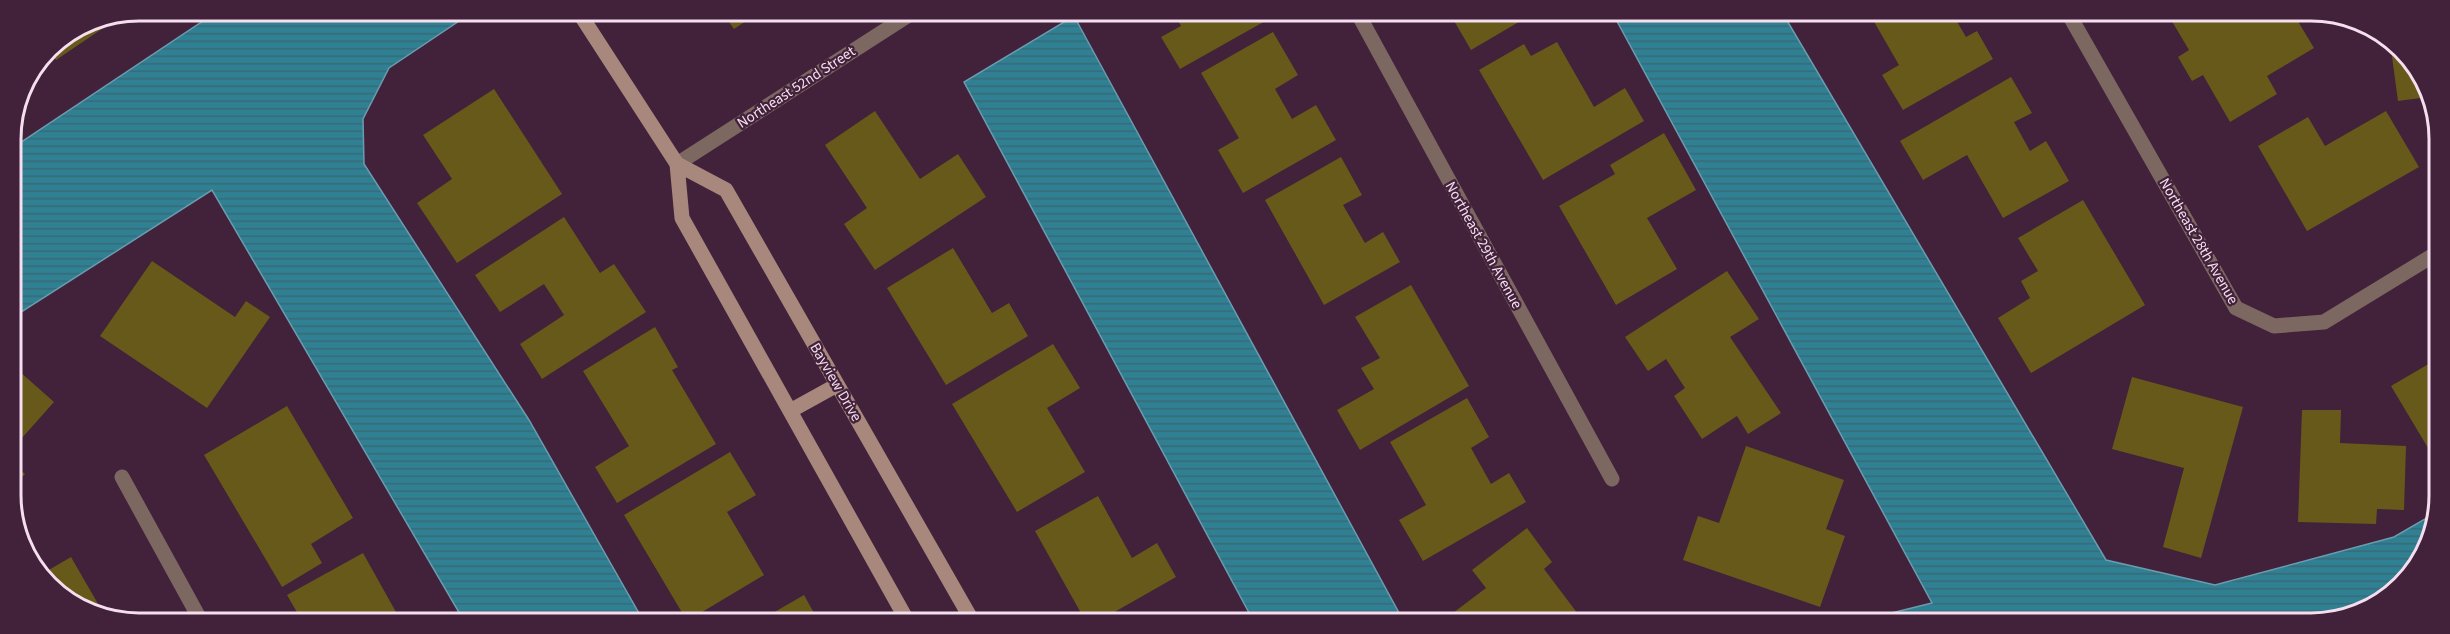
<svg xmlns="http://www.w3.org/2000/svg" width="2450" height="634" font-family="'Source Sans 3',sans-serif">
  <defs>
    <pattern id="water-rules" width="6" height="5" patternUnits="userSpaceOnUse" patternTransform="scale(1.5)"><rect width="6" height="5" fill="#2f8093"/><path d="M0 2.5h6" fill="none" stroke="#3a6875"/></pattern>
  </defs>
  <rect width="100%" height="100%" fill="#42213a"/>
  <path fill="url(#water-rules)" stroke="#6a9caf" stroke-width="1.5" d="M218 11H474L389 68 363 119 364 164 529 420 644 622 464 621 212 190 12 318 11 149Z
    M1612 12H1782L2106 560 2215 585 2394 537 2437 512V520L2395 592 2319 623H1851L1932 603Z
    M1074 16 1404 622H1254L964 82Z"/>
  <path fill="#67591a" d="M721 11H761L734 29Z
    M1173 12H1262L1267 20 1180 69 1161 37 1181 26Z
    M1449 12H1536L1471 50Z
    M1869 13H1952L1966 37 1977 31 1993 59 1903 110 1882 75 1899 65Z
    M2167 13H2253L2254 15 2257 13H2293L2314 48 2267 76 2277 94 2230 122 2203 75 2192 81 2178 57 2189 50Z
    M124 14 56 60 48 49 90 20Z
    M1273 32 1298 75 1275 89 1292 119 1316 105 1336 140 1243 193 1218 150 1239 138 1201 73Z
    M1557 42 1594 107 1625 88 1644 121 1543 180 1479 70 1524 44 1531 56Z
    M2390 42 2401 48 2428 97 2398 101Z
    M2011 77 2032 113 2014 122 2030 151 2046 141 2069 181 2003 218 1967 155 1923 180 1900 141Z
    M494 89 562 194 457 263 417 203 452 179 423 135Z
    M875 111 920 179 958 154 986 197 875 270 844 224 867 208 825 145Z
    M2386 111 2419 167 2307 231 2258 146 2308 117 2325 146Z
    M1664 133 1696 190 1647 218 1677 269 1616 305 1559 206 1615 174 1610 165Z
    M1341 157 1362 195 1343 205 1365 243 1383 232 1400 262 1324 305 1265 200Z
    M2083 200 2145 305 2031 373 1998 318 2030 298 2021 281 2038 271 2018 238Z
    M564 217 600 273 614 264 646 312 542 379 520 344 564 315 544 284 500 312 475 275Z
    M953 248 992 313 1009 303 1028 336 946 385 887 288Z
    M152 261 235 317 246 301 270 317 207 408 100 336Z
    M1727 271 1759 319 1730 337 1781 413 1748 434 1737 416 1702 439 1674 396 1685 388 1666 359 1648 371 1625 337Z
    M1411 285 1469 386 1360 450 1337 410 1374 389 1361 368 1380 358 1355 317Z
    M655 327 678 367 672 370 716 444 617 503 595 467 629 446 583 371Z
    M1053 344 1080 388 1047 408 1085 472 1017 512 952 404Z
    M2437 359V463L2391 386Z
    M19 371 54 402 13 448 12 378Z
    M2132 377 2243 407 2201 558 2163 547 2184 468 2112 449Z
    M1467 398 1489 437 1471 448 1491 484 1509 473 1526 502 1423 561 1399 520 1426 505 1390 442Z
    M287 406 353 518 311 544 322 563 282 587 204 455Z
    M2302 410H2341L2340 443 2406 446 2404 510 2377 509 2376 524 2298 522Z
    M1746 446 1844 480 1826 529 1845 536 1820 607 1683 560 1698 516 1719 523Z
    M730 452 756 495 727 512 764 575 687 621 624 515Z
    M13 463 25 474 13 487Z
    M1098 496 1132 558 1157 543 1176 577 1097 622H1086L1035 531Z
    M1527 528 1552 562 1544 569 1584 622H1454L1449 616 1486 588 1472 570Z
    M363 553 401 621H302L287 595Z
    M71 557 105 616 48 585 42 574Z
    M804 595 819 622H757Z"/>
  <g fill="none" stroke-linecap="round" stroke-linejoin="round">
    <path stroke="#7c6761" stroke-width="15" d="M1357 12 1612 479
      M2068 13 2236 308 2274 326 2324 322 2437 253
      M677 164 915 11
      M122 477 201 621"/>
    <path stroke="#a8877d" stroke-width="15" d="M578 11 677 164 682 218 908 622
      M677 164 726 190 973 622
      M790 411 837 385"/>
  </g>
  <g text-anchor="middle" stroke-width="4.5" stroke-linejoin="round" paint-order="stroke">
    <g font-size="15" fill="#f5dfef" stroke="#42213a">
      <text transform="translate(796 87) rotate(-33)" y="5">Northeast 52nd Street</text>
      <text transform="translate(2199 241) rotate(60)" y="5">Northeast 28th Avenue</text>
      <text transform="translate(1484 245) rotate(61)" y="5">Northeast 29th Avenue</text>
      <text transform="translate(836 382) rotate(60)" y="5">Bayview Drive</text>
    </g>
  </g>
  <path d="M0 0H2450V634H0ZM139 21H2311A118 118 0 0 1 2429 139V495A118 118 0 0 1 2311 613H139A118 118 0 0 1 21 495V139A118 118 0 0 1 139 21Z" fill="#42213a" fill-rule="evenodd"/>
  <path fill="none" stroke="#f5dfef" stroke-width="3" d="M139 21H2311A118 118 0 0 1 2429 139V495A118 118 0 0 1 2311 613H139A118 118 0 0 1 21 495V139A118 118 0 0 1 139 21Z"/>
</svg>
